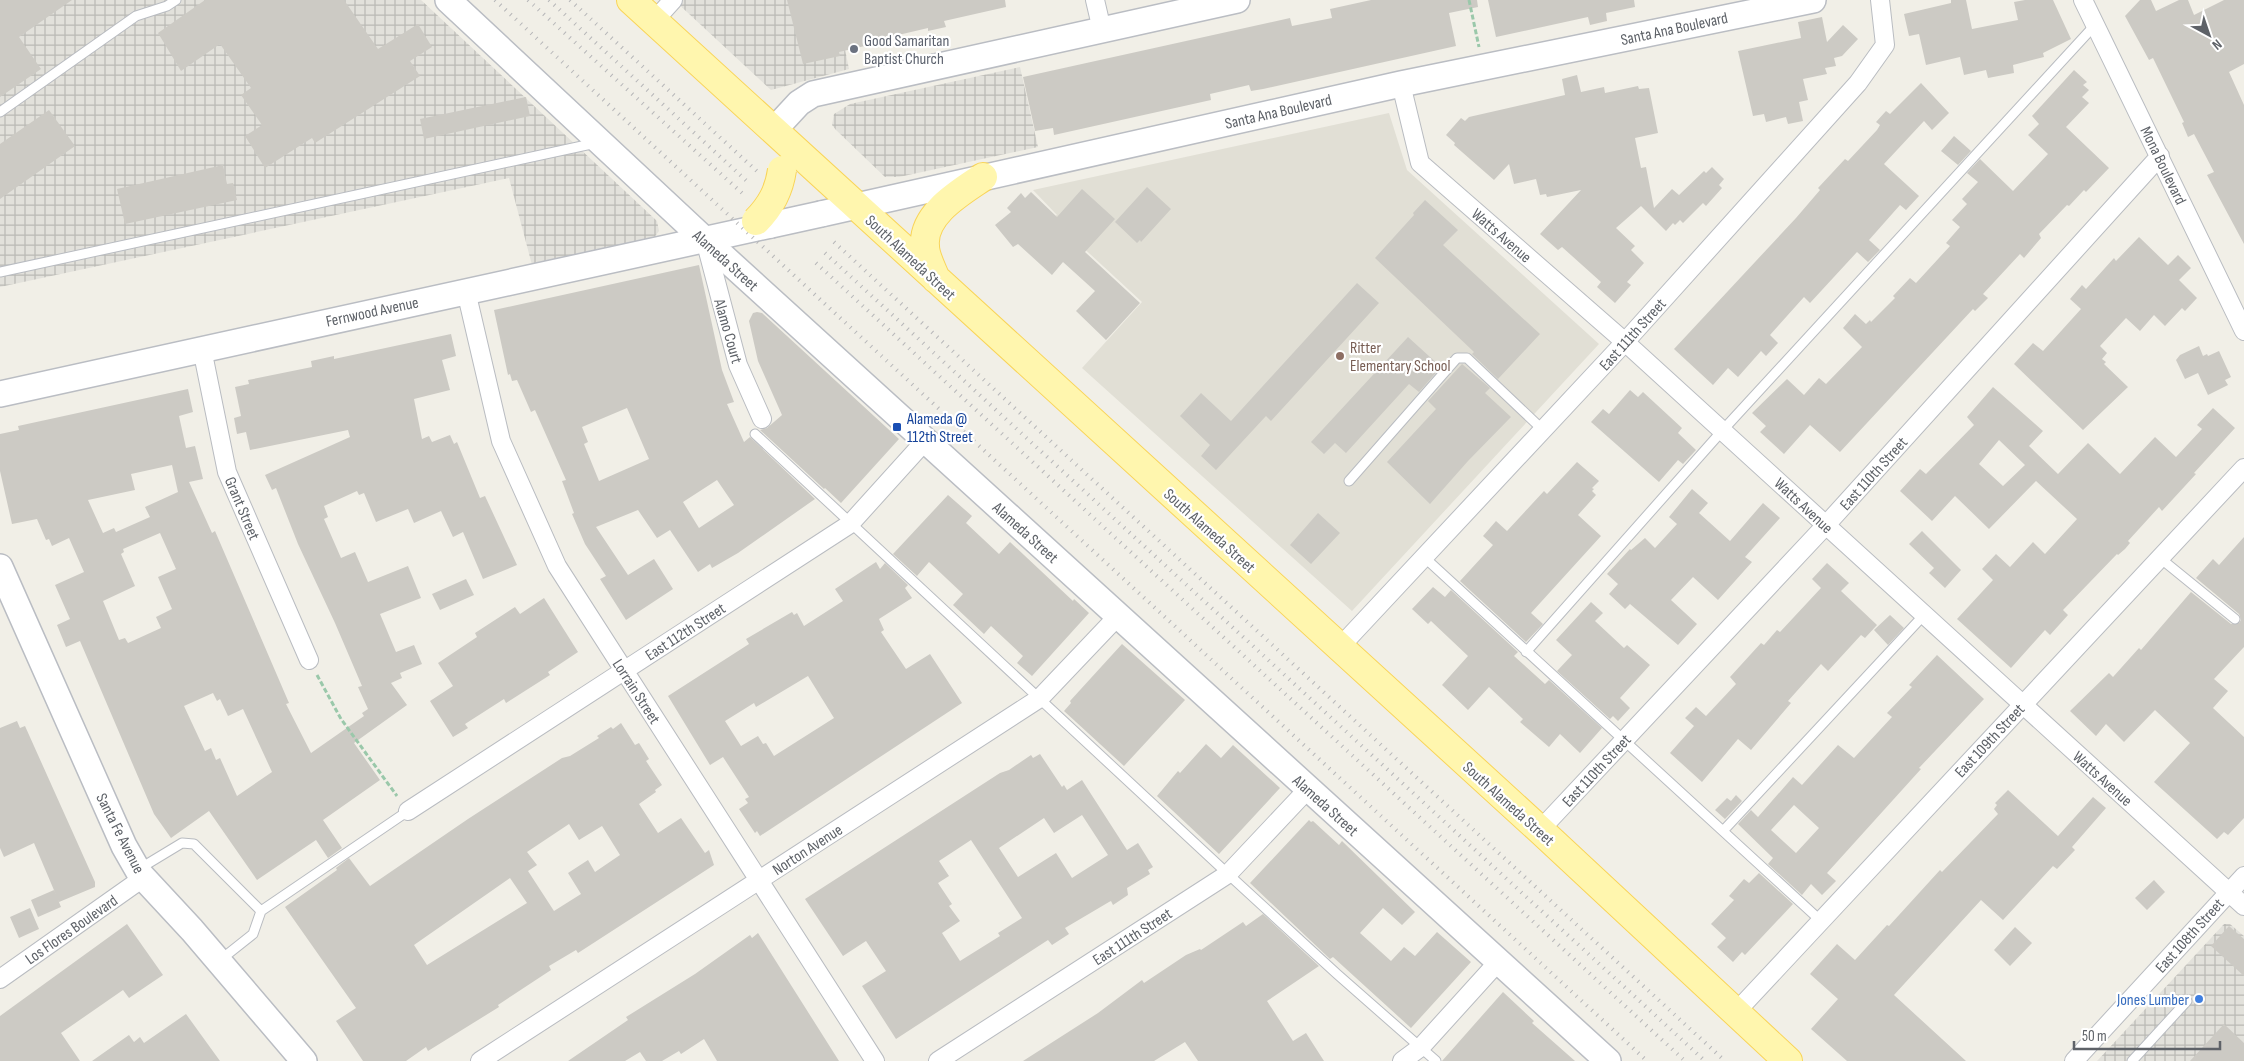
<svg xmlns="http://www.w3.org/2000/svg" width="2244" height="1061" font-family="'Sofia Sans Condensed',sans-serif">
  <defs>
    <pattern id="industrial-grid" width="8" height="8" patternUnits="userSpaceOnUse" patternTransform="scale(1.25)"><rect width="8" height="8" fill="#e2e1db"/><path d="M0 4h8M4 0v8" fill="none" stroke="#babab5"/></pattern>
  </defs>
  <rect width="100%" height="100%" fill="#f1efe7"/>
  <path fill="url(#industrial-grid)" d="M0 0H421L657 221 659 231 653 239 532 265 509 178 0 287Z
    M674 0H835L849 69 771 90Z
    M1020 67 1038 147 899 177H885L836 130 832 125 834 114 850 104Z
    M2224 924H2230L2244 936V1061H2097Z"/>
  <path fill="#e1dfd5" d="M1389 113 1407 170 1599 344 1352 611 1082 368 1142 302 1051 218 1057 215 1033 190Z"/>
  <path fill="#cccac4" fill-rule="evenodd" d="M0 0H72L19 37 41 69 0 97Z
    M205 0H344L378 49 418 24 432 47 410 61 420 76 315 143 312 138 265 168 245 136 262 125 241 95 251 88 220 44 181 71 158 33Z
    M787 0H1005L1006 7 944 21 946 27 928 31V28L894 36 895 39 839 52 840 56 803 64Z
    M1371 0H1477L1478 7 1449 13 1456 46 1263 89 1251 91 1249 85 1210 94 1211 100 1054 135 1053 128 1035 131 1023 77 1290 18 1292 26 1332 18 1330 9Z
    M1488 0H1634L1635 7 1606 13 1607 21 1590 25 1588 17 1496 37Z
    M1951 0H1966L1972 29 2018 20 2014 2 2025 0H2053L2071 39 2043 53 2044 57 2013 65 2014 73 1988 78 1986 70 1964 75 1960 57 1926 65 1919 34 1909 36 1904 14 1951 3Z
    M2140 0H2151L2156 11 2179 0H2188L2194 15 2224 0H2244V64L2229 72 2244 105V244L2207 175 2214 172 2194 134 2188 137 2182 123 2184 122 2153 58 2149 60 2125 16Z
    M1822 17 1827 42 1843 25 1858 39 1842 56 1834 58 1836 66 1825 68 1827 74 1803 79 1808 100 1799 102 1803 121 1788 124 1786 117 1766 122 1764 114 1753 116 1738 51 1801 38 1798 22Z
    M2074 70 2087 82 2083 85 2089 90 2082 97 2089 103 2066 127 2109 168 2086 192 2084 190 2069 206 2067 205 2039 234 2041 238 2024 258 2020 254 1983 294 1988 298 1975 311 1973 309 1840 452 1810 425 1784 454 1760 432 1766 426 1752 413 1787 379 1804 395 1819 378 1826 384 1862 347 1843 328 1855 314 1866 324 1870 320 1871 322 1895 298 1893 296 1910 278 1916 283 1950 246 1946 243 1960 227 1952 220 1967 204 1962 199 1978 182 1967 173 1980 159 2013 191 2048 154 2028 135 2039 124 2032 116Z
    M1577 75 1581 92 1604 87 1605 93 1638 86 1639 89 1649 88 1658 133 1635 138 1641 168 1646 167 1654 208 1672 189 1679 195 1704 171 1706 173 1712 167 1724 179 1719 185 1722 188 1706 206 1703 203 1683 223 1680 220 1675 225 1673 223 1666 231 1641 206 1616 228 1635 246 1631 250 1644 263 1627 282 1631 285 1615 303 1597 287 1601 282 1562 247 1558 250 1540 234 1581 190 1547 197 1546 194 1540 195 1536 179 1514 184 1509 164 1494 180 1454 145 1455 143 1446 135 1461 118 1465 121 1469 117 1565 95 1562 79Z
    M1921 83 1949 113 1932 130 1924 121 1884 164 1919 196 1906 210 1900 205 1869 240 1880 250 1868 262 1857 252 1810 303 1804 297 1770 335 1778 343 1766 356 1761 351 1738 377 1728 368 1713 385 1674 349 1796 218 1820 190 1818 188 1845 159 1848 161 1877 130 1880 125 1876 122 1886 111 1890 114Z
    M526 97 530 116 424 139 420 119Z
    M49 110 75 146 0 199V144Z
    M1954 136 1971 151 1958 165 1941 151Z
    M223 165 227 184 233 183 237 200 125 224 117 189Z
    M1147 187 1171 209 1141 242 1140 240 1137 243 1115 222Z
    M1082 189 1115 219 1085 252 1140 303 1106 340 1076 311 1095 291 1063 262 1052 275 1018 244 1013 247 995 225 1011 212 1007 208 1021 193 1025 198 1031 192 1057 217Z
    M1425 200 1458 230 1443 245 1540 334 1498 379 1472 354 1474 352 1375 258 1414 215 1413 213Z
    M2139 237 2168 265 2178 255 2191 268 2179 280 2197 298 2185 311 2182 308 2165 326 2154 315 2140 331 2126 318 2100 346 2107 353 2102 359 2106 362 2104 364 2128 387 2083 430 2014 364 2033 343 2043 351 2081 309 2070 299 2082 285 2086 289 2114 258 2116 261Z
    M699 265 722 370 734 402 727 404 744 442 750 437 815 499 738 553 712 568 710 564 698 572 670 530 657 538 638 510 596 527 628 575 654 559 673 589 626 620 600 579 606 576 585 544 572 514 574 513 562 481 566 480 535 410 531 412 517 380 512 381 510 374 508 375 494 310ZM627 408 649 459 599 481 584 444 588 442 582 427ZM717 480 734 505 699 528 683 502Z
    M1357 283 1379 303 1271 421 1266 416 1216 470 1201 456 1210 445 1180 416 1201 393 1231 421Z
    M757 312 762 313 899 439 841 503 825 488 824 489 760 430 767 428 782 415 758 361 749 321 753 313Z
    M451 334 456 356 442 360 450 390 414 399 422 439 429 436 432 442 450 435 454 444 457 442 480 498 485 496 517 565 483 579 463 532 453 537 441 511 414 523 408 509 376 522 364 493 359 495 357 491 324 506 328 517 324 519 341 558 355 552 368 582 408 566 421 598 380 614 396 652 414 645 422 664 400 673 402 678 391 683 407 705 354 743 380 780 323 820 342 848 328 858 316 840 257 880 209 811 171 838 154 814 80 641 66 647 57 625 70 619 55 585 84 572 69 538 52 546 49 539 46 540 37 519 12 524 0 471V434L19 430 18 426 188 389 193 412 179 416 186 448 195 446 203 479 189 482 212 533 215 531 289 703 286 704 311 753 364 716 362 713 368 709 358 687 362 686 335 623 298 544 276 488 272 490 265 475 350 437 348 430 250 450 246 432 237 434 234 418 241 416 235 387 249 384 248 380 312 367 311 361 334 356V359ZM172 465 178 492 145 507 150 517 116 532 114 528 103 533 88 500 135 490 131 474ZM160 533 176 569 158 577 172 609 156 617 161 628 128 643 125 638 119 640 103 601 135 586 121 554 124 552 123 549ZM213 693 217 701 220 699 228 716 243 709 272 772 237 796 220 758 216 760 211 748 205 751 184 706Z
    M1408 337 1441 367 1419 392 1409 384 1346 453 1335 443 1324 454 1311 442Z
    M2199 346 2203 356 2207 354 2208 356 2219 351 2231 377 2225 380 2228 385 2208 395 2198 373 2185 379 2176 360 2180 355Z
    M1462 364 1490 388 1485 393 1511 417 1468 461 1430 504 1387 462 1436 409 1428 401Z
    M1993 387 2043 431 2029 446 2058 474 2088 443 2120 474 2155 437 2176 457 2202 429 2197 425 2213 408 2235 428 2194 473 2196 474 2162 511 2159 507 2128 541 2130 543 2125 549 2118 555 2117 554 2063 610 2068 615 2050 635 2045 630 2011 668 1957 619 1993 580 1982 569 1996 554 2010 567 2033 542 2045 554 2077 519 2036 481 1989 529 1955 496 1932 521 1900 491 1920 469 1926 474 1974 425 1967 417ZM1999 440 2025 465 2003 486 1979 464Z
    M1630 390 1638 397 1643 392 1682 428 1678 433 1696 450 1683 464 1678 460 1659 482 1591 422 1603 409 1609 414Z
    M1577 462 1599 481 1592 488 1594 489 1592 491 1596 495 1578 515 1601 536 1531 613 1543 624 1526 642 1460 581 1493 545 1483 536 1496 521 1507 531 1544 491 1547 494Z
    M1692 489 1708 503 1699 513 1730 541 1763 503 1780 518 1745 557 1752 562 1718 600 1693 577 1671 600 1697 624 1678 645 1630 604 1625 609 1609 594 1618 584 1607 574 1630 549 1631 550 1645 538 1655 548 1677 524 1669 517Z
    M948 495 972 516 966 523 999 554 1010 542 1073 601 1074 599 1089 613 1032 676 1017 663 1023 656 991 626 984 634 953 605 963 594 929 562 917 576 893 554Z
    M1318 513 1340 533 1311 564 1290 545Z
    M1922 531 1961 570 1945 588 1929 573 1934 568 1909 544Z
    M2244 537V647L2214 679 2228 691 2213 708 2244 737V818L2228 835 2224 832 2217 839 2154 782 2190 743 2155 710 2124 742 2106 724 2096 736 2070 711 2109 673 2113 677 2139 648 2141 650 2191 592 2231 624 2239 623 2241 620 2239 614 2196 578 2213 559 2219 565Z
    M876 562 880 569 885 563 908 585 905 588 912 598 879 619 884 630 881 632 906 669 930 654 962 703 760 836 757 831 755 833 739 809 748 803 745 799 749 797 723 757 710 765 668 696 749 644 746 639 792 612 794 615 797 613 804 626 843 601 835 589ZM808 676 834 718 774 756 766 743 763 744 758 736 741 746 725 721 754 703 756 707Z
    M1827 563 1849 583 1841 591 1877 625 1865 638 1861 635 1828 671 1821 664 1788 701 1791 703 1751 750 1738 739 1702 782 1670 753 1694 726 1685 718 1696 707 1706 716 1736 684 1730 677 1761 643 1764 645 1777 630 1780 632 1821 588 1812 579Z
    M466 579 474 595 440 610 432 594Z
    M1433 587 1445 597 1451 590 1518 652 1514 656 1545 684 1549 680 1602 728 1580 753 1560 734 1549 747 1520 722 1523 719 1489 687 1468 710 1442 685 1468 656 1431 621 1428 624 1412 609Z
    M544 598 578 652 548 672 550 675 506 703 504 699 465 724 468 728 453 737 430 701 453 686 438 663 477 637 475 633 515 607 520 614Z
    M1591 602 1603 613 1595 621 1624 648 1627 645 1650 665 1620 698 1630 708 1618 721 1613 716 1610 719 1557 671 1572 655 1556 640Z
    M1890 615 1904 628 1888 645 1874 630Z
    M1122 644 1185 700 1124 766 1064 711 1071 703 1070 701Z
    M1937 655 1984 699 1919 768 1921 769 1827 873 1836 881 1822 895 1811 884 1802 895 1768 864 1773 858 1738 824 1751 810 1758 817 1793 777 1802 785 1838 745 1854 758 1892 717 1887 713 1912 687 1909 685ZM1794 805 1819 828 1796 853 1771 830Z
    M17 721 20 728 25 726 95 882V887L59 902 34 843 4 857 0 848V728Z
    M621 723 635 745 639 743 649 759 646 761 662 785 655 790 656 792 639 804 658 833 681 818 705 853 709 850 714 865 578 953 576 950 549 966 551 970 513 995 498 1005 499 1007 428 1051 426 1047 406 1061H363L336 1021 356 1008 285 907 337 870 336 868 349 858 370 886 468 819 562 758 570 756 599 738 597 736 611 727 613 729ZM569 824 579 840 602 826 620 855 595 872 588 860 568 873 581 894 554 911 528 871 537 865 527 852ZM510 878 527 903 427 965 414 945Z
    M1206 744 1221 758 1233 745 1280 788 1219 854 1157 796 1178 771 1180 773Z
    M1040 754 1062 787 1064 785 1067 790 1082 780 1127 850 1138 843 1153 867 1148 870 1150 874 1127 888 1128 895 1113 905 1111 901 1109 902 1065 928 1069 934 1052 945 1048 940 896 1039 862 986 886 971 866 941 843 956 805 899 1000 773 1009 770 1031 755 1033 758ZM1082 815 1108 855 1072 878 1056 853 1018 877 999 848 1044 818 1054 833ZM971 840 1022 918 998 933 1000 936 960 961 942 933 960 921 949 906 952 904 938 883 949 876 939 861Z
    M2008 790 2058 836 2093 797 2106 808 2072 847 2075 850 2057 869 2053 866 2003 920 1981 900 1894 995 1966 1061H1847L1811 1029 1838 999 1810 974 1837 944 1855 960 1887 925 1889 926 1940 870 1942 872 1998 814 1994 809 1997 805 1995 803Z
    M1736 795 1742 801 1725 819 1715 810 1727 798 1731 801Z
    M1309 820 1311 822 1313 821 1339 845 1342 841 1415 912 1402 925 1383 908 1360 933 1391 961 1404 947 1415 956 1437 932 1471 962 1411 1028 1333 957 1330 959 1250 883Z
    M1759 873 1793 904 1745 955 1742 952 1733 962 1717 947 1726 938 1711 924 1734 900 1729 896 1744 879 1749 883Z
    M2154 880 2165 892 2147 910 2135 898Z
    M54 890 61 907 38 917 31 900Z
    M30 908 39 929 19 938 10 917Z
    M1263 914 1319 966 1267 1001 1293 1041 1306 1033 1324 1061H1198L1185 1042 1154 1061H1023L1098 1013 1142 980 1144 983 1186 955 1200 949 1201 950 1243 922 1246 926Z
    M127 924 163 975 129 998 123 990 61 1033 80 1061H0V1016Z
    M2229 926 2244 939V976L2211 946Z
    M2015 927 2032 943 2010 966 1994 950Z
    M758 933 839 1061H717L704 1039 681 1054 679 1051 662 1061H646L640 1052 625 1061H568L628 1020 626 1017 695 974 750 935 752 938Z
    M1503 992 1534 1021 1532 1023 1575 1061H1442Z
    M186 1014 220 1061H92L129 1035 134 1042 140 1037 144 1043Z
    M2224 1024 2244 1043V1061H2190Z"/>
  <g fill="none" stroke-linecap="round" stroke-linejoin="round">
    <defs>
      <path id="lane" d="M0 112 136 16 167 6 176 0
        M0 272 596 143
        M755 434 1228 874 1337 974 1436 1061
        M1349 481 1457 358H1467L1543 430
        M1424 557 1821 921
        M2160 558 2235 619
        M1526 652 1722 431 2095 25
        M1723 831 1923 616
        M139 869 182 843 194 844 261 911
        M219 961 253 934 261 911 408 811
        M2132 1061 2187 1001"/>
      <path id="street" d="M1095 0 1102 30
        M2083 0 2244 331
        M654 21 673 0
        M1401 84 1420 163 1625 342 2244 906
        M705 240 738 365 762 419
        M466 291 501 441 557 566 875 1061
        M202 349 227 472 309 660
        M1339 648 1625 342 1858 83 1885 45 1880 0
        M408 811 850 524 925 441
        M1540 830 1826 525 2160 156
        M0 979 143 878
        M1735 1013 2244 468
        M480 1061 1040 698 1118 616
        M938 1061 1228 874 1308 789
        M1402 1061 1421 1047 1498 962
        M2074 1061 2244 876"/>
      <path id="secondary" d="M448 0 705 240 1608 1061
        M774 130 799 103 813 94 1237 0
        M821 214 1401 84 1813 0
        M0 394 771 225
        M0 567 124 846 140 874 192 930 304 1061"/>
      <path id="primary" d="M631 0 1540 830 1788 1061
        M936 279C932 269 925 256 925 246 922 214 961 192 983 177"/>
    </defs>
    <use href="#lane" stroke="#b9bcc1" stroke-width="11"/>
    <use href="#street" stroke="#b9bcc1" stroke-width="20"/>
    <use href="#secondary" stroke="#babdc3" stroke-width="28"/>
    <use href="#primary" stroke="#f9d458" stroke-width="30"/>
    <path stroke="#9ac8aa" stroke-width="3" stroke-dasharray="5 2.5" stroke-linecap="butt" d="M1469 0 1479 47
      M317 675 341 719 397 796"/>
    <use href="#lane" stroke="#fff" stroke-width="9"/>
    <use href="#street" stroke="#fff" stroke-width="18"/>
    <use href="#secondary" stroke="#fff" stroke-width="25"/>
    <use href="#primary" stroke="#fff6ae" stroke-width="28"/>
    <path stroke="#b6b6b8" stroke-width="4" stroke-dasharray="1 6" stroke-linecap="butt" d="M495 0 1647 1061
      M528 0 742 193
      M549 0 750 184
      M570 0 760 174
      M834 242 1725 1061
      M825 253 1705 1061
      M816 263 1685 1061"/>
    <defs>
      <path id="secondary-bridge" d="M771 225 821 214"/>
      <path id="primary-bridge" d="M756 221C771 206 779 191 782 170"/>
    </defs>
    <use href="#secondary-bridge" stroke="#babdc3" stroke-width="28" stroke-linecap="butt"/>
    <use href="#primary-bridge" stroke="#f9d458" stroke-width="30" stroke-linecap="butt"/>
    <use href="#secondary-bridge" stroke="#fff" stroke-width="25"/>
    <use href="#primary-bridge" stroke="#fff6ae" stroke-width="28"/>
  </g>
  <circle fill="#6b7280" stroke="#fff" stroke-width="2" cx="854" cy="49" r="5"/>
  <circle fill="#8d6e63" stroke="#fff" stroke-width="2" cx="1340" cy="356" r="5"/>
  <rect fill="#1a4fb4" stroke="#fff" stroke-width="2" x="892" y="422" width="10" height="10" rx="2.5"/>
  <circle fill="#3f7fe0" stroke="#fff" stroke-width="2" cx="2199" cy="999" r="5"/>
  <g text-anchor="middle" stroke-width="4.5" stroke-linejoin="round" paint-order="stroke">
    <g font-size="16" fill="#5e6268" stroke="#fff">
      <text transform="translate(1674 28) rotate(-12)" y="6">Santa Ana Boulevard</text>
      <text transform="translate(1278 111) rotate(-13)" y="6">Santa Ana Boulevard</text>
      <text transform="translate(2164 165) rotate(64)" y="6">Mona Boulevard</text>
      <text transform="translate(1502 235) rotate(41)" y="6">Watts Avenue</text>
      <text transform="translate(911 257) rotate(43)" y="6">South Alameda Street</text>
      <text transform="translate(726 260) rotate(42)" y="6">Alameda Street</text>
      <text transform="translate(372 311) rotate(-12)" y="6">Fernwood Avenue</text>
      <text transform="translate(729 331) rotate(74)" y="6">Alamo Court</text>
      <text transform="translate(1632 334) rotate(-48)" y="6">East 111th Street</text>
      <text transform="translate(1873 473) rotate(-48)" y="6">East 110th Street</text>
      <text transform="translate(1804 505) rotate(43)" y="6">Watts Avenue</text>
      <text transform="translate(243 508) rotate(67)" y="6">Grant Street</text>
      <text transform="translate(1210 530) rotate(42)" y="6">South Alameda Street</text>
      <text transform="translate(1026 532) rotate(42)" y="6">Alameda Street</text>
      <text transform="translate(685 631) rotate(-33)" y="6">East 112th Street</text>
      <text transform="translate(637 691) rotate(57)" y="6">Lorrain Street</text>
      <text transform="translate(1989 740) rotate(-47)" y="6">East 109th Street</text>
      <text transform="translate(1596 770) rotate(-47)" y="6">East 110th Street</text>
      <text transform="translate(2103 778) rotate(42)" y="6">Watts Avenue</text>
      <text transform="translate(1509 803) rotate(42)" y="6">South Alameda Street</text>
      <text transform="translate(1326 805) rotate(42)" y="6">Alameda Street</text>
      <text transform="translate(121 833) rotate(63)" y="6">Santa Fe Avenue</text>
      <text transform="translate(807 849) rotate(-33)" y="6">Norton Avenue</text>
      <text transform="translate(71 929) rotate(-35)" y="6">Los Flores Boulevard</text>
      <text transform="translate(2189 935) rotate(-48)" y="6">East 108th Street</text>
      <text transform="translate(1132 936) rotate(-33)" y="6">East 111th Street</text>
    </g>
    <g font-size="16" fill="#5b616d" stroke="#fff" text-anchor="start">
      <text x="864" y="46">Good Samaritan<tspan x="864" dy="18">Baptist Church</tspan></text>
    </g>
    <g font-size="16" fill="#785e54" stroke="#fff" text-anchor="start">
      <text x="1350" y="353">Ritter<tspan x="1350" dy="18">Elementary School</tspan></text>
    </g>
    <g font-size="16" fill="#164399" stroke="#fff" text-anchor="start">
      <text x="907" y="424">Alameda @<tspan x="907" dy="18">112th Street</tspan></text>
    </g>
    <g font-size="16" fill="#366cbe" stroke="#fff" text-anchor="end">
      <text x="2189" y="1005">Jones Lumber</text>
    </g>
  </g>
  <g transform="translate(2209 35) rotate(140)" stroke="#ffffff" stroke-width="4" paint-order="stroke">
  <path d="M0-4L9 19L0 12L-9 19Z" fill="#5e6268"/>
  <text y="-8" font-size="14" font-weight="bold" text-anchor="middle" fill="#5e6268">N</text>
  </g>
  <path d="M2074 1041v8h146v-8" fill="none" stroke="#5e6268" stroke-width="2.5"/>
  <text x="2082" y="1041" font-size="15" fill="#5e6268" stroke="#ffffff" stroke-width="4" paint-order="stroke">50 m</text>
</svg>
